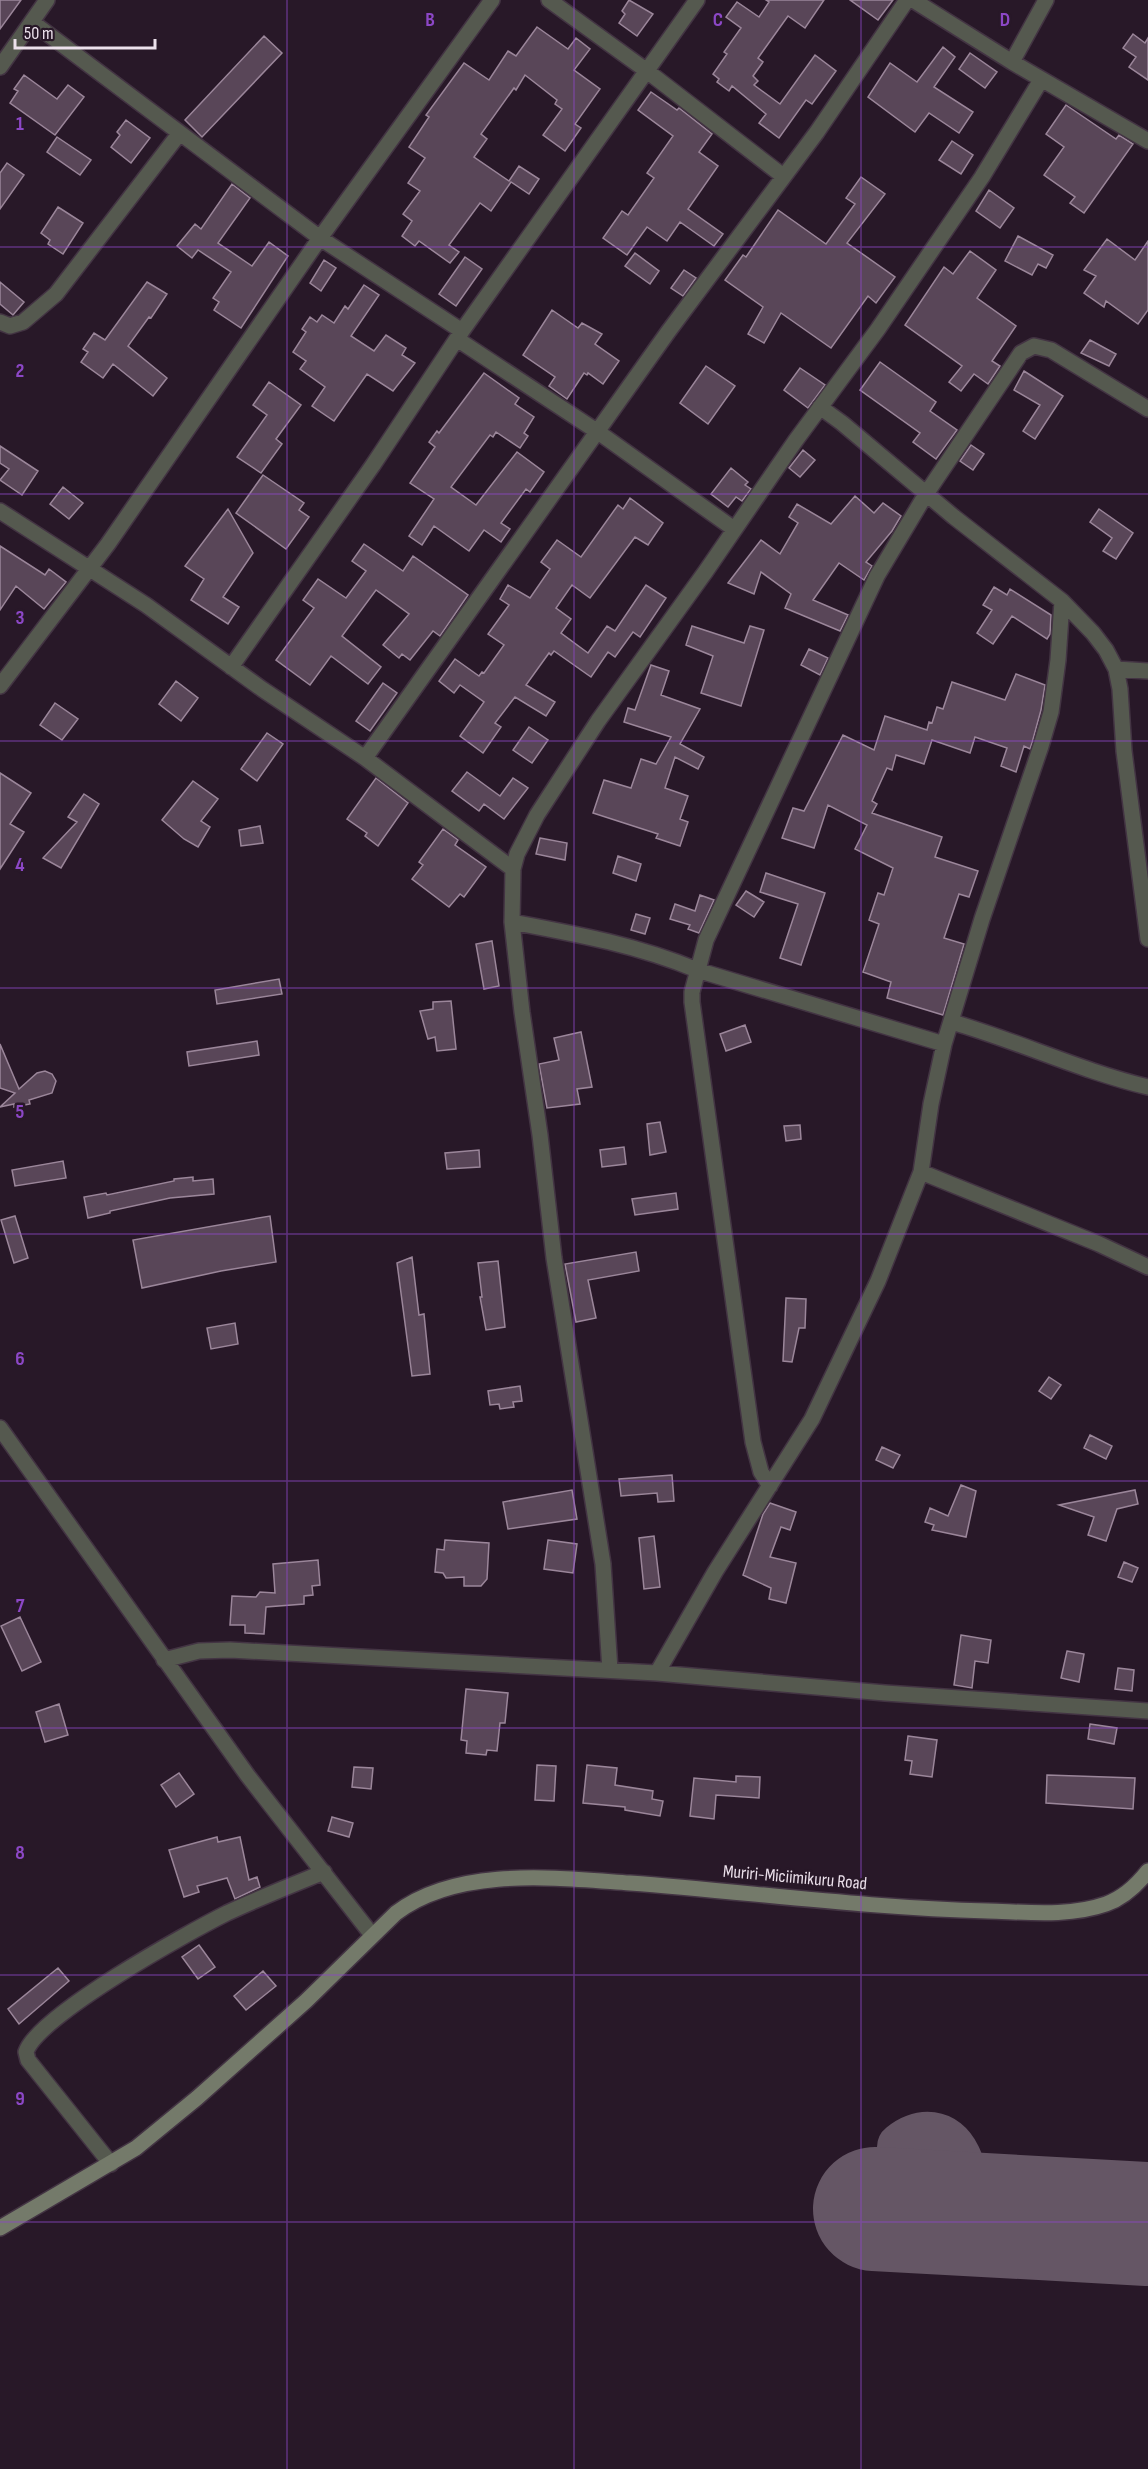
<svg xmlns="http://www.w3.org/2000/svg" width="1148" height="2469" font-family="'Sofia Sans Condensed',sans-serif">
  <rect width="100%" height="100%" fill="#281828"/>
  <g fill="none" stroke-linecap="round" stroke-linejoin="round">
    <path stroke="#655665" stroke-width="50" d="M938 2212 909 2179 902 2162V2147C921 2132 944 2132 956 2157 961 2167 962 2178 968 2187 977 2202 994 2211 1010 2217"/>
    <path stroke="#655665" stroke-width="124" d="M875 2209 1148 2224"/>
  </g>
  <path fill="#594658" stroke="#9b869a" stroke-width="1.5" d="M0 0H21L0 29Z
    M629 0 653 14 637 36 619 23 625 14 622 11Z
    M766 0H824L805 28 788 16 758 58 763 62 753 76 758 81 754 85 780 104 815 55 836 71 812 104 806 100 779 138 759 123 766 114 732 86 729 91 717 82 719 79 713 74 727 54 724 52 741 28 726 17 737 2 759 17 769 2Z
    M850 0H893L878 20Z
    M537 27 568 49 576 38 590 49 574 70 600 89 575 124 581 128 565 151 543 135 562 109 555 104 557 100 525 75 516 90 514 88 481 134 487 139 474 157 509 181 519 166 539 179 529 194 511 182 491 211 480 203 449 245 459 252 450 263 419 241 415 246 402 236 412 221 403 214 420 191 408 183 425 158 409 147 429 117 426 115 464 63 489 80 508 51 516 56Z
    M1133 34 1145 43 1148 38V80L1129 67 1136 57 1123 48Z
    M264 36 282 53 202 137 185 120Z
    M943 47 955 57 934 87 973 112 959 133 929 113 915 132 868 97 890 63 917 82Z
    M970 53 997 72 985 88 959 69Z
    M24 75 57 99 68 85 84 97 55 135 10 103 18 91 14 89Z
    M651 92 677 110 679 108 712 134 699 152 718 166 688 209 723 234 714 246 680 222 667 241 647 227 627 255 603 238 622 211 628 215 654 178 647 173 673 136 638 110Z
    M1066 105 1116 139 1119 135 1133 144 1084 213 1070 203 1075 197 1044 175 1064 147 1046 134Z
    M126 120 150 138 131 163 111 147 120 135 117 132Z
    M57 137 91 160 80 175 47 152Z
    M952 141 973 155 961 174 939 160Z
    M7 163 24 175 0 209V173Z
    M861 177 885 194 847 243 895 277 876 303 868 296 831 348 781 313 764 343 748 334 763 307 725 280 743 255 746 257 778 210 826 244 855 204 846 198Z
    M232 184 250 198 218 243 252 266 269 242 288 256 241 328 214 310 219 302 213 298 231 272 198 250 192 258 177 246 195 224 201 229Z
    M989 190 1014 208 1000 228 976 211Z
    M58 207 83 223 63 254 48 244 50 240 41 233Z
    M1018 236 1053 255 1046 268 1038 264 1032 275 1005 261Z
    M1107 239 1135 260 1148 241V310L1138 324 1106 301 1104 307 1084 293 1096 276 1084 270Z
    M970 251 996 270 977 298 1016 326 992 361 1000 366 988 384 974 374 961 391 949 382 962 366 905 325 944 267 953 274Z
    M635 253 659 271 650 284 625 266Z
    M465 257 482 269 456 306 439 294Z
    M324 260 336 268 321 291 310 283Z
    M684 270 696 278 683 296 671 288Z
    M0 282 24 302 13 315 0 304Z
    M147 282 167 294 151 318 149 317 128 346 167 378 153 396 113 364 103 378 81 362 88 352 83 349 94 333 105 340Z
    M364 285 379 295 351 336 374 351 386 335 406 348 402 355 415 363 393 391 367 374 334 421 312 406 325 387 300 369 306 361 293 352 306 332 302 329 310 317 317 322 322 315 334 323 345 306 348 309Z
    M552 310 578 328 582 323 602 334 595 344 619 361 603 384 588 373 587 375 584 373 567 399 549 386 555 377 523 355Z
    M1090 340 1116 354 1109 366 1081 353Z
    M880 362 936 402 930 411 957 430 936 459 913 442 920 433 860 390Z
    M706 366 735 386 708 424 680 403Z
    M800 368 825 385 808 408 784 390Z
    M1024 371 1063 396 1035 439 1023 431 1040 405 1014 390Z
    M484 373 519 398 515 404 534 417 524 433 528 436 520 448 496 432 493 437 490 435 451 487 476 505 517 452 544 472 530 492 526 489 501 523 510 529 501 542 484 530 469 551 434 526 422 545 409 536 434 499 410 483 435 447 429 442 437 431 439 433Z
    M269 382 301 405 276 439 282 444 261 473 237 457 267 415 253 405Z
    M971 445 984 454 973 470 960 461Z
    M0 446 38 471 22 495 0 480 9 469 0 463Z
    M803 450 815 460 800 477 789 468Z
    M731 468 748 482 745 485 751 489 742 501 736 497 728 507 711 494Z
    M263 475 304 503 299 510 309 517 286 549 236 513Z
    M63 487 83 503 69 519 50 504Z
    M855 496 874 513 883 503 901 516 892 531 866 562 872 566 864 580 839 563 813 600 848 615 840 631 785 608 791 594 761 572 754 594 728 583 761 540 780 554 798 523 789 517 797 504 831 524Z
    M630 498 663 523 648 545 635 537 590 598 572 585 556 608 571 619 561 633 588 653 607 626 615 631 646 585 666 598 640 637 633 632 615 657 608 652 591 677 554 651 551 655 549 653 526 685 555 702 546 716 515 697 495 723 501 727 483 753 460 736 484 702 460 685 454 693 439 681 455 659 479 676 482 672 484 673 504 645 488 634 509 605 500 599 508 585 530 598 550 569 541 562 557 540 581 557 618 505 623 509Z
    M228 509 253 553 223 597 239 607 228 624 191 600 204 579 185 566Z
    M1099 509 1133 533 1116 559 1103 551 1112 538 1090 522Z
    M364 544 403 571 413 556 468 595 440 636 433 631 410 660 402 654 399 658 383 645 409 614 376 590 342 636 381 667 368 684 331 656 310 685 276 660 314 608 303 600 318 579 346 598 366 571 352 561Z
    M0 546 45 575 49 569 66 582 44 609 16 586 0 610Z
    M994 587 1007 595 1010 589 1051 615 1050 634 1047 639 1012 616 993 644 977 633 992 610 983 605Z
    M692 626 744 643 750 626 764 630 741 706 701 693 713 656 686 645Z
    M809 649 828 658 820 675 801 665Z
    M651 665 669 671 661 695 700 709 680 744 704 757 698 769 675 757 665 788 688 796 680 819 688 822 680 846 656 838 658 834 593 813 604 780 631 788 641 759 656 764 671 737 624 722 628 708 635 710Z
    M1016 674 1045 685 1041 710 1032 743 1030 749 1024 746 1016 772 1001 766 1007 748 975 737 970 753 932 740 924 764 896 755 892 770 887 768 872 801 877 804 872 813 942 837 935 857 978 871 969 897 959 894 944 938 964 944 943 1015 887 998 891 982 863 972 879 924 869 920 878 893 884 895 893 868 855 849 867 825 828 805 814 848 782 838 793 808 804 811 843 735 874 750 885 716 927 730 929 722 932 723 937 707 943 709 952 682 1005 700Z
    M176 681 198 698 181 721 159 704Z
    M383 683 397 693 370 731 356 721Z
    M55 703 78 719 62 740 40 725Z
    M529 727 548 740 532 763 513 750Z
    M267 733 283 744 257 781 241 769Z
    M467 772 500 796 513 778 528 788 504 819 484 804 479 811 452 791Z
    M0 773 31 793 10 824 24 832 0 869Z
    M376 778 408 803 378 846 365 836 367 833 347 819Z
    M193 781 218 799 201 821 210 827 198 847 184 839 162 820Z
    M84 794 99 804 61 868 43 858 77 822 68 817Z
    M260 826 263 843 241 846 239 830Z
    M443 829 458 840 455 845 486 867 464 897 460 894 449 907 412 879 423 865 419 862Z
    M540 838 567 843 565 860 536 854Z
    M618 856 641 864 636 881 613 873Z
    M766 873 825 893 801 965 780 958 798 904 760 892Z
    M746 891 764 902 754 917 736 905Z
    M700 895 714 900 699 933 688 929 690 925 670 919 675 904 695 911Z
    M636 914 650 918 645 934 631 930Z
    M492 941 499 986 484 989 476 944Z
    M279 979 282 994 217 1004 215 990Z
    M451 1001 456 1049 437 1051 435 1037 428 1039 420 1011 433 1009V1002Z
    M745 1025 751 1042 726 1051 720 1034Z
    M581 1032 592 1087 577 1089 580 1104 547 1108 539 1064 559 1060 554 1038Z
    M257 1041 259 1055 189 1066 187 1052Z
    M0 1044 19 1089 37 1073 45 1071 52 1074 56 1081 52 1093 29 1100 30 1104 14 1107V1104L0 1107 15 1093 0 1088Z
    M660 1122 666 1152 650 1155 647 1124Z
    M800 1125 801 1139 786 1141 784 1126Z
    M624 1147 626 1164 602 1167 600 1150Z
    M479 1150 480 1167 447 1169 445 1153Z
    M63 1161 66 1178 15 1186 12 1170Z
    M193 1177V1181L213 1179 214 1194 170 1198 110 1211V1213L88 1218 84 1197 106 1193 107 1195 174 1181V1179Z
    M676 1193 678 1209 635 1215 632 1199Z
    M15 1216 28 1258 14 1263 1 1220Z
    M270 1216 276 1262 221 1271 142 1288 133 1240Z
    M636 1252 639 1271 588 1280 596 1318 576 1322 565 1264Z
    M412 1257 419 1315 424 1314 430 1374 412 1376 397 1263Z
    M498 1261 505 1327 486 1330 480 1297H482L478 1263Z
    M786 1298 806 1299 805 1328H799L792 1362 783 1361Z
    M235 1323 238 1344 211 1349 207 1328Z
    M1049 1377 1061 1385 1051 1399 1039 1391Z
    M520 1386 522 1401 513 1402 514 1407 500 1409 499 1404 490 1405 488 1391Z
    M1090 1435 1112 1446 1106 1459 1084 1448Z
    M882 1447 900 1455 893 1468 876 1460Z
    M672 1475 674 1501 658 1502 657 1493 621 1496 619 1479Z
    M961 1485 976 1491 966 1537 932 1530 934 1525 925 1522 930 1508 948 1516Z
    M572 1490 577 1519 508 1529 503 1502Z
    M1135 1490 1138 1504 1117 1509 1106 1541 1088 1535 1094 1517 1059 1505Z
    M770 1503 796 1512 790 1530 781 1527 770 1557 796 1563 786 1603 769 1599 771 1588 743 1575 763 1514Z
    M654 1536 660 1587 644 1589 639 1538Z
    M445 1540 489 1543 487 1579 481 1586H464V1577L446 1578 443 1573 435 1572 437 1549 444 1550Z
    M548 1540 577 1544 573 1573 544 1569Z
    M318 1560 320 1585 312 1586 313 1595 304 1596V1604L266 1607 264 1634 245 1633V1625H230L232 1596 256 1597 260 1592 275 1593 273 1564Z
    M1124 1562 1138 1568 1132 1582 1118 1577Z
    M20 1617 41 1662 22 1671 1 1626Z
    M961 1635 991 1640 988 1663 975 1661 972 1688 954 1685Z
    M1067 1651 1084 1654 1079 1682 1061 1678Z
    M1118 1668 1134 1670 1132 1691 1115 1689Z
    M466 1689 508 1693 505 1723H500L497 1751 487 1750 486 1755 466 1753 467 1741 461 1740Z
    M59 1704 68 1735 45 1742 36 1712Z
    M1090 1724 1117 1728 1114 1744 1088 1739Z
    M908 1736 937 1740 932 1777 910 1774 912 1761 905 1760Z
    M537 1765 556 1766 554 1801 535 1800Z
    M587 1765 617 1768 615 1785 653 1791 652 1799 663 1801 660 1816 625 1810V1807L583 1803Z
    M354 1767 373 1768 371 1789 352 1787Z
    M179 1773 194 1794 176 1807 161 1785Z
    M1047 1775 1135 1778 1133 1809 1046 1803Z
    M736 1776 760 1777 759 1798 716 1795 714 1819 690 1816 694 1778 736 1782Z
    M332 1817 353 1823 349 1837 328 1831Z
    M217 1837 218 1842 240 1837 249 1880 257 1877 260 1887 235 1899 227 1878 197 1886 199 1892 184 1897 169 1850Z
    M199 1945 215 1967 198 1979 182 1957Z
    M58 1968 69 1981 19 2024 8 2009Z
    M263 1971 276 1986 246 2010 234 1996Z"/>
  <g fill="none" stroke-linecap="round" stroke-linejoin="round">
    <defs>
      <path id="street" d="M549 0 647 71 783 176
        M913 0 1012 62 1148 141
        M32 22 320 238 462 331
        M1012 62 1046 0
        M0 67 47 0
        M0 322 10 326 23 322 56 294 179 134
        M457 339 598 432 734 529
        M820 407 842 423 954 517 1062 601 1093 633 1106 650 1116 669 1120 689 1124 751 1148 939
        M0 511 146 605 262 689 365 758 513 869
        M231 667 373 465 462 331 697 0
        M1116 669 1148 671
        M0 686 108 544 320 238 492 0
        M365 758 668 332 817 132 907 0
        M512 922C576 934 637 945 697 970L944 1044
        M952 1022C1018 1041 1081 1071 1148 1087
        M921 1172 1099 1244 1148 1267
        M0 1428 248 1776 372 1935
        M770 1486 761 1472 753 1442 692 1002V992L706 940 877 576 926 494 1021 353 1034 346 1051 350 1148 409
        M164 1660 199 1651 230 1650 657 1673 715 1572 812 1419 878 1281 921 1172 931 1104 944 1044 982 919 1041 746 1051 712 1058 660 1062 601
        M610 1670 603 1564 554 1258 540 1135 522 1012 512 922 513 869 517 854 537 815 598 721 706 571 796 440 878 329 982 177 1041 80
        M657 1673 885 1693 1148 1711
        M111 2164 28 2060 26 2052C37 2016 189 1932 227 1913 259 1898 292 1885 324 1872"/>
      <path id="secondary" d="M0 2228 136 2148 197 2098 306 2001 396 1913C458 1866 556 1878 630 1883 749 1892 868 1908 988 1911 1026 1912 1069 1917 1106 1904 1123 1898 1137 1885 1148 1871"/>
    </defs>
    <use href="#street" stroke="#433443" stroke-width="18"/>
    <use href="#secondary" stroke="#433443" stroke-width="18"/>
    <use href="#street" stroke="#55594f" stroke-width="15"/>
    <use href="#secondary" stroke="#747a6a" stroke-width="15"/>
  </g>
  <path fill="none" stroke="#8c47c6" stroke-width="1.5" stroke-opacity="0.55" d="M287 0V2469M574 0V2469M861 0V2469M0 247H1148M0 494H1148M0 741H1148M0 988H1148M0 1234H1148M0 1481H1148M0 1728H1148M0 1975H1148M0 2222H1148"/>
  <g text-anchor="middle" stroke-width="5" stroke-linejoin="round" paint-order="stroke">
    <g font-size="18" fill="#ece1ec" stroke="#281828">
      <text transform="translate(795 1877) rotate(5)" y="6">Muriri-Miciimikuru Road</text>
    </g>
  </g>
  <g font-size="20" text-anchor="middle" font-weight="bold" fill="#8c47c6" stroke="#281828" stroke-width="5" stroke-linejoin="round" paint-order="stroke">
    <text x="430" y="26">B</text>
    <text x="718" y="26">C</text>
    <text x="1005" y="26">D</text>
    <text x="20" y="130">1</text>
    <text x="20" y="377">2</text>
    <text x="20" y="624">3</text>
    <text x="20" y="871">4</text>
    <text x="20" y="1118">5</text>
    <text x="20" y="1365">6</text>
    <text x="20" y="1612">7</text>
    <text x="20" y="1859">8</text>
    <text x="20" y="2105">9</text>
  </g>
  <path d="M15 39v9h140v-9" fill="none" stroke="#ece1ec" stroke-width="3"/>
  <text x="24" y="39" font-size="18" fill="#ece1ec" stroke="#281828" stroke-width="4.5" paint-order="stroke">50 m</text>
</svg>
